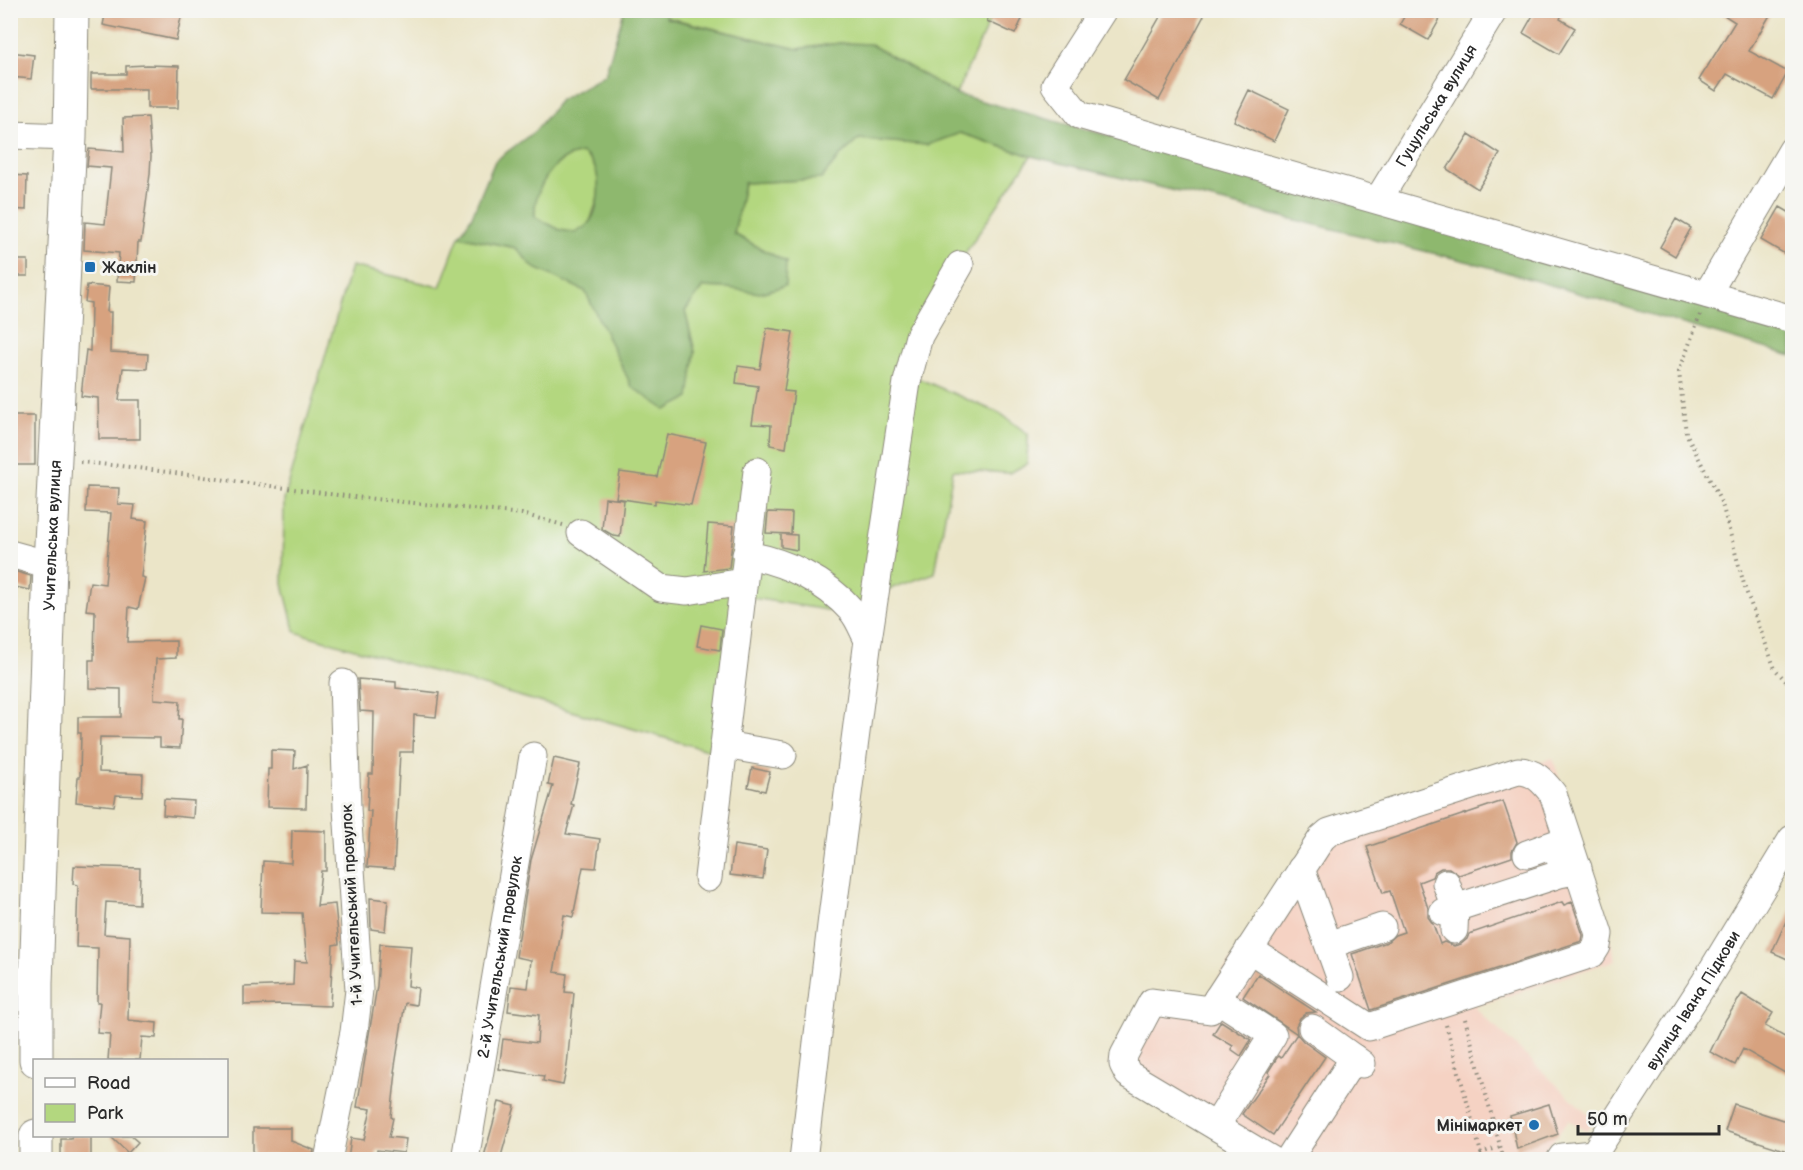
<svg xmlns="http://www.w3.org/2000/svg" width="1803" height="1170" font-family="'Balsamiq Sans',sans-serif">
  <rect width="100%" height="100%" fill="#f6f6f2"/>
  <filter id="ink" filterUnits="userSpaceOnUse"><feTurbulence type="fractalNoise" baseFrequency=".0167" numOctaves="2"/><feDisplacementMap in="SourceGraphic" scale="12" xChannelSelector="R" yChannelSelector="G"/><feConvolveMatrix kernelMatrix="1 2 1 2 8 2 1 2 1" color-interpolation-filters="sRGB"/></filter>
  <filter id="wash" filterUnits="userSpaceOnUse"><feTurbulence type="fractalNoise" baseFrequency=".008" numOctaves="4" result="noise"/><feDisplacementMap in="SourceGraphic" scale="24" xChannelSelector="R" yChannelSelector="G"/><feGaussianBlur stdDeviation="1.35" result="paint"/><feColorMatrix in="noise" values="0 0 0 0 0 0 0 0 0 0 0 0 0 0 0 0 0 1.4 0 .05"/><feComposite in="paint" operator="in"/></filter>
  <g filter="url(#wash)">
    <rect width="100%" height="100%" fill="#ebe5c8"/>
    <path fill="#f5d2c3" d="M1553 758 1616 960 1474 1007 1594 1120 1587 1131 1569 1120 1543 1153 1510 1159H1262L1108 1064 1147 993 1206 997 1319 831Z"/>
    <path fill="#b3d77f" stroke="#6f8155" stroke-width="1.5" d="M667 10 994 11 956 94 870 44 840 43 798 49 666 17Z
      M960 133 1031 156 968 249 919 329 915 377 1001 414 1028 434 1027 464 1009 473 953 470 935 573 878 593 876 618 740 596 714 752 295 632 283 584 284 500 351 266 440 287 459 236 516 248 533 267 585 291 599 319 695 352 685 311 703 287 728 288 786 262 734 234 744 183 821 179 839 157 859 139 927 145Z
      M582 153C602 166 602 191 593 212 592 217 590 222 587 225 584 228 579 230 575 233L560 230 535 217C533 195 547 167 568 157 572 155 577 154 582 153Z"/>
    <path fill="#8eb86e" stroke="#5c724c" stroke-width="1.5" fill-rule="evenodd" d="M624 11H667L666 18 798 49 840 43 870 44 956 94 1452 230 1792 329V356L1482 265 1031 156 960 133 927 145 859 139 839 157 821 179 744 183 734 234 786 262 785 286 760 293 728 288 703 287 685 311 695 352 689 398 666 410 632 387 585 291 533 267 516 248 459 236 471 218 495 161 535 131 560 100 605 75ZM582 153C585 155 590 158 592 162 602 177 600 212 587 225 584 228 579 230 575 233L560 230 535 217C533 195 547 167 568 157 572 155 577 154 582 153Z"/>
    <g id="blocks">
      <path fill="#d7a27f" d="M106 10H171L182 13 176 40 103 25Z
        M991 10H1013L1011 14 1022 19 1015 34 987 21Z
        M1164 10H1207L1159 100 1124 80Z
        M1408 10H1445L1428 40 1400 24Z
        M1536 10H1564L1560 19 1575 28 1559 54 1523 33Z
        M1716 10H1773L1749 51 1788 72 1773 99 1727 74 1716 91 1699 80 1735 22Z
        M10 52 34 55 31 79 10 77Z
        M147 65 179 66 178 108H147V89H91V74H126V66Z
        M1249 90 1289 109 1274 141 1234 121Z
        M148 117 151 156 150 174 141 242H138L136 282 117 281 119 253 84 250 85 222 105 224 111 168 87 166 89 149 124 152 123 118Z
        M1469 134 1500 154 1478 189 1447 169Z
        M10 175 27 176 26 210 10 209Z
        M1780 207 1792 214V258L1761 240Z
        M1676 219 1691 228 1675 256 1660 247Z
        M14 260H28V276H14Z
        M87 285 109 287 107 312H111L110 352 148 354 147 369 123 368 119 400H140V439H99L98 398 81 396 86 350 90 351 91 303 85 302Z
        M767 328 793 332 784 391 794 392 786 448 770 445 771 425 752 424 758 386 736 383 738 366 760 369Z
        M10 416H35V465H10Z
        M667 434 706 442 691 505 655 500V504L616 498 620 472 657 477Z
        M87 487 119 488 118 504 135 505 133 519 147 521 141 577 145 578 138 609 129 607 127 642 176 641V658L156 659 154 699 180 701 179 719H182L180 748 160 747V738L100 737 99 772 143 774 142 796 116 795 114 806 76 802 78 777H80L81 733H78V717H121V689L89 688V660H94L95 611 86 610 90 582 105 584 111 513 86 512Z
        M605 498 624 500 620 537 614 536 602 529Z
        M768 512 792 513 791 534 766 533Z
        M708 524 734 526 729 568 704 571Z
        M781 534 797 535V550L781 547Z
        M10 570 31 576 30 590 10 586Z
        M701 625 722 629 720 650 697 646Z
        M358 679 396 682V688L439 693 436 717 414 715 413 752H400L394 869 367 867 371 811H367L369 774H373L374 712 360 711Z
        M271 750 295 751 294 769 307 765 306 808 267 807 268 769H271Z
        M554 758 580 764 571 804 574 805 566 834 600 839 596 868 583 867 573 917 564 915 554 972 567 974 565 992 574 993 567 1066 563 1085 543 1081 544 1076 499 1069 503 1039 537 1043 539 1015 508 1011 511 986 528 988 531 960 516 957 531 860 553 786 548 785Z
        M752 768 770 772 765 791 748 787Z
        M164 799 194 801 193 818 163 815Z
        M1503 801 1517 842 1512 851V857L1459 875 1449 868H1441L1434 872 1432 877 1419 882 1428 908V917L1433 924 1440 944 1444 942 1454 946 1461 944 1467 939 1469 934 1562 902 1564 905 1572 902 1583 935 1582 941 1371 1010 1352 954 1387 942 1395 935 1404 932 1390 891 1383 893 1367 847Z
        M292 830 326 831V871H321L317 906 335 904 339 944 333 945 330 1006 278 1004 244 1005V987L293 985 294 961 307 962 302 913 261 912 263 861 291 863Z
        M734 845 767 850 763 879 730 875Z
        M74 866 140 868 139 904 106 902 104 934 130 936 128 1020 157 1023 156 1038 142 1037 140 1060H108L110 1034 97 1033 100 1002H97L98 948 76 947 78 885 73 884Z
        M370 898 388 900 385 931 371 929Z
        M1792 908V961L1772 952Z
        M380 944 411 946 408 986 418 988 416 1005 405 1003 394 1072H396L391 1117 393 1118 389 1137 406 1139 404 1153 377 1150 376 1160H348L351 1138 364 1140 371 1109 357 1107 377 986Z
        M1258 974 1316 1012 1306 1013 1300 1018 1296 1026 1297 1034 1303 1041 1325 1057 1273 1135 1242 1114 1270 1074 1268 1072 1278 1056 1281 1058 1297 1034 1243 997Z
        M1742 994 1773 1013 1765 1026 1792 1041V1077L1743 1049 1735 1065 1710 1052 1726 1019Z
        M1221 1021 1251 1040 1241 1056 1231 1049 1233 1046 1213 1034Z
        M499 1102 515 1106 500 1160H483Z
        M1549 1104 1558 1134 1517 1149 1510 1116Z
        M1734 1104 1792 1123V1143L1790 1152 1725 1131Z
        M253 1128H291V1141L314 1150 313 1155 253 1156Z
        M72 1136H91V1160H61V1139H71Z
        M110 1136H131L138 1142 128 1153Z"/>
    </g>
  </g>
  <g filter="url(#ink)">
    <use href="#blocks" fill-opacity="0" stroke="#8b887a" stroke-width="1.5"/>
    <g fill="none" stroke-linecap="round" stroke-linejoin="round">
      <defs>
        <g id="minor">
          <path d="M1103 10 1055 85 1079 115 1792 319"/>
          <path d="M10 135 70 137"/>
          <path id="s1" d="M1378 200 1494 10"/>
          <path d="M1707 294 1792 150"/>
          <path d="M581 533 661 588 687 591 743 582"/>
          <path d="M10 554 50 565"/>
          <path d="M746 555C785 561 826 581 852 611 859 619 863 631 868 640"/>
          <path d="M724 745 783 755"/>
          <path d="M1527 854 1555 844 1565 873"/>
          <path d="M1301 869 1340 977"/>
          <path d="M708 878 757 471"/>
          <path d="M1446 883 1455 908 1454 930"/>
          <path d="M1443 912 1578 868"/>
          <path d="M1329 945 1382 927"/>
          <path d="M1249 949 1369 1027 1592 954 1597 946 1599 934 1553 794C1543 781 1534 771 1518 771L1329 832 1322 838 1210 1010 1152 1002 1124 1055 1123 1064 1128 1074 1272 1160"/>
          <path d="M10 980 36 983"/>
          <path d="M1312 1028 1362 1064"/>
          <path d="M1216 1126 1273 1035 1217 999"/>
          <path d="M328 1160 354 1032 359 990 347 808 343 683"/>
          <path id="s2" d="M465 1160 533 756"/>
          <path d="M803 1160 832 917 868 640 907 382 919 336 960 265"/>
          <path d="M1288 1160 1354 1058"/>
          <path d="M1560 1160 1562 1157 1593 1154"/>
          <path id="s3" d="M1590 1160 1705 982 1792 839"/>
        </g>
        <g id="major">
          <path id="s4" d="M36 1060V983L50 565 70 137 72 10"/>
          <path d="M36 1160V1136"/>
        </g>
      </defs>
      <use href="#minor" stroke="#8b887a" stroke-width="29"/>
      <use href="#major" stroke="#8b887a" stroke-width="35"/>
      <path stroke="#8b887a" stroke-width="4" stroke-dasharray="1.5 4.5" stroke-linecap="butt" d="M1700 315 1679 372 1686 433 1722 504 1745 588 1775 669 1792 688
        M80 462 130 467 345 496 522 514 563 525
        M1465 1019 1504 1160
        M1446 1025 1481 1153 1500 1147"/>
      <use href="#minor" stroke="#fff" stroke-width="27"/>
      <use href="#major" stroke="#fff" stroke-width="33"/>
    </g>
  </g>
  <g fill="#1f6fb2" stroke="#f6f6f2" stroke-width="2">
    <rect x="84" y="261" width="12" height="12" rx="3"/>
    <circle cx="1534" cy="1125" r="6"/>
  </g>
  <g text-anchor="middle" stroke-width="6" stroke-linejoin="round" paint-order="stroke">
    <g font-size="16" fill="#2b2b2b" stroke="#f6f6f2">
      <text dy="6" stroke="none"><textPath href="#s1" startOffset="111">Гуцульська вулиця</textPath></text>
      <text dy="6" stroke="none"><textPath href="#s4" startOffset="525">Учительська вулиця</textPath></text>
      <text transform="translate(351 905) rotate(-93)" y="6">1-й Учительський провулок</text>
      <text dy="6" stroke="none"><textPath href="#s2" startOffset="206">2-й Учительський провулок</textPath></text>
      <text dy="6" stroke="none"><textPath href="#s3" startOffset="190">вулиця Івана Підкови</textPath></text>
    </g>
    <g font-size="16" font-weight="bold" fill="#2b2b2b" stroke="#f6f6f2" text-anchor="start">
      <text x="102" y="273">Жаклін</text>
      <text x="1522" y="1131" text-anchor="end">Мінімаркет</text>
    </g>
  </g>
  <rect width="1803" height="1170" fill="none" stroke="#f6f6f2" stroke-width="36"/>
  <rect x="33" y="1059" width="195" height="78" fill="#f6f6f2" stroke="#a5a5a2" stroke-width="1.5"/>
  <rect x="45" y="1078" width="30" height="9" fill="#ffffff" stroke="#a5a5a2" stroke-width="1.5"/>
  <text x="87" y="1089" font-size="18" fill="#2b2b2b">Road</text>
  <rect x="45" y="1104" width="30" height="18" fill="#b3d77f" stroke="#a5a5a2" stroke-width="1.5"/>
  <text x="87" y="1119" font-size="18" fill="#2b2b2b">Park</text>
  <path d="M1578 1125v9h141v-9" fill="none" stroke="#2b2b2b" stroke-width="3"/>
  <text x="1587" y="1125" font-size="18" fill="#2b2b2b" stroke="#f6f6f2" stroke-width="4.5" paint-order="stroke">50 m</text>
</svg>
